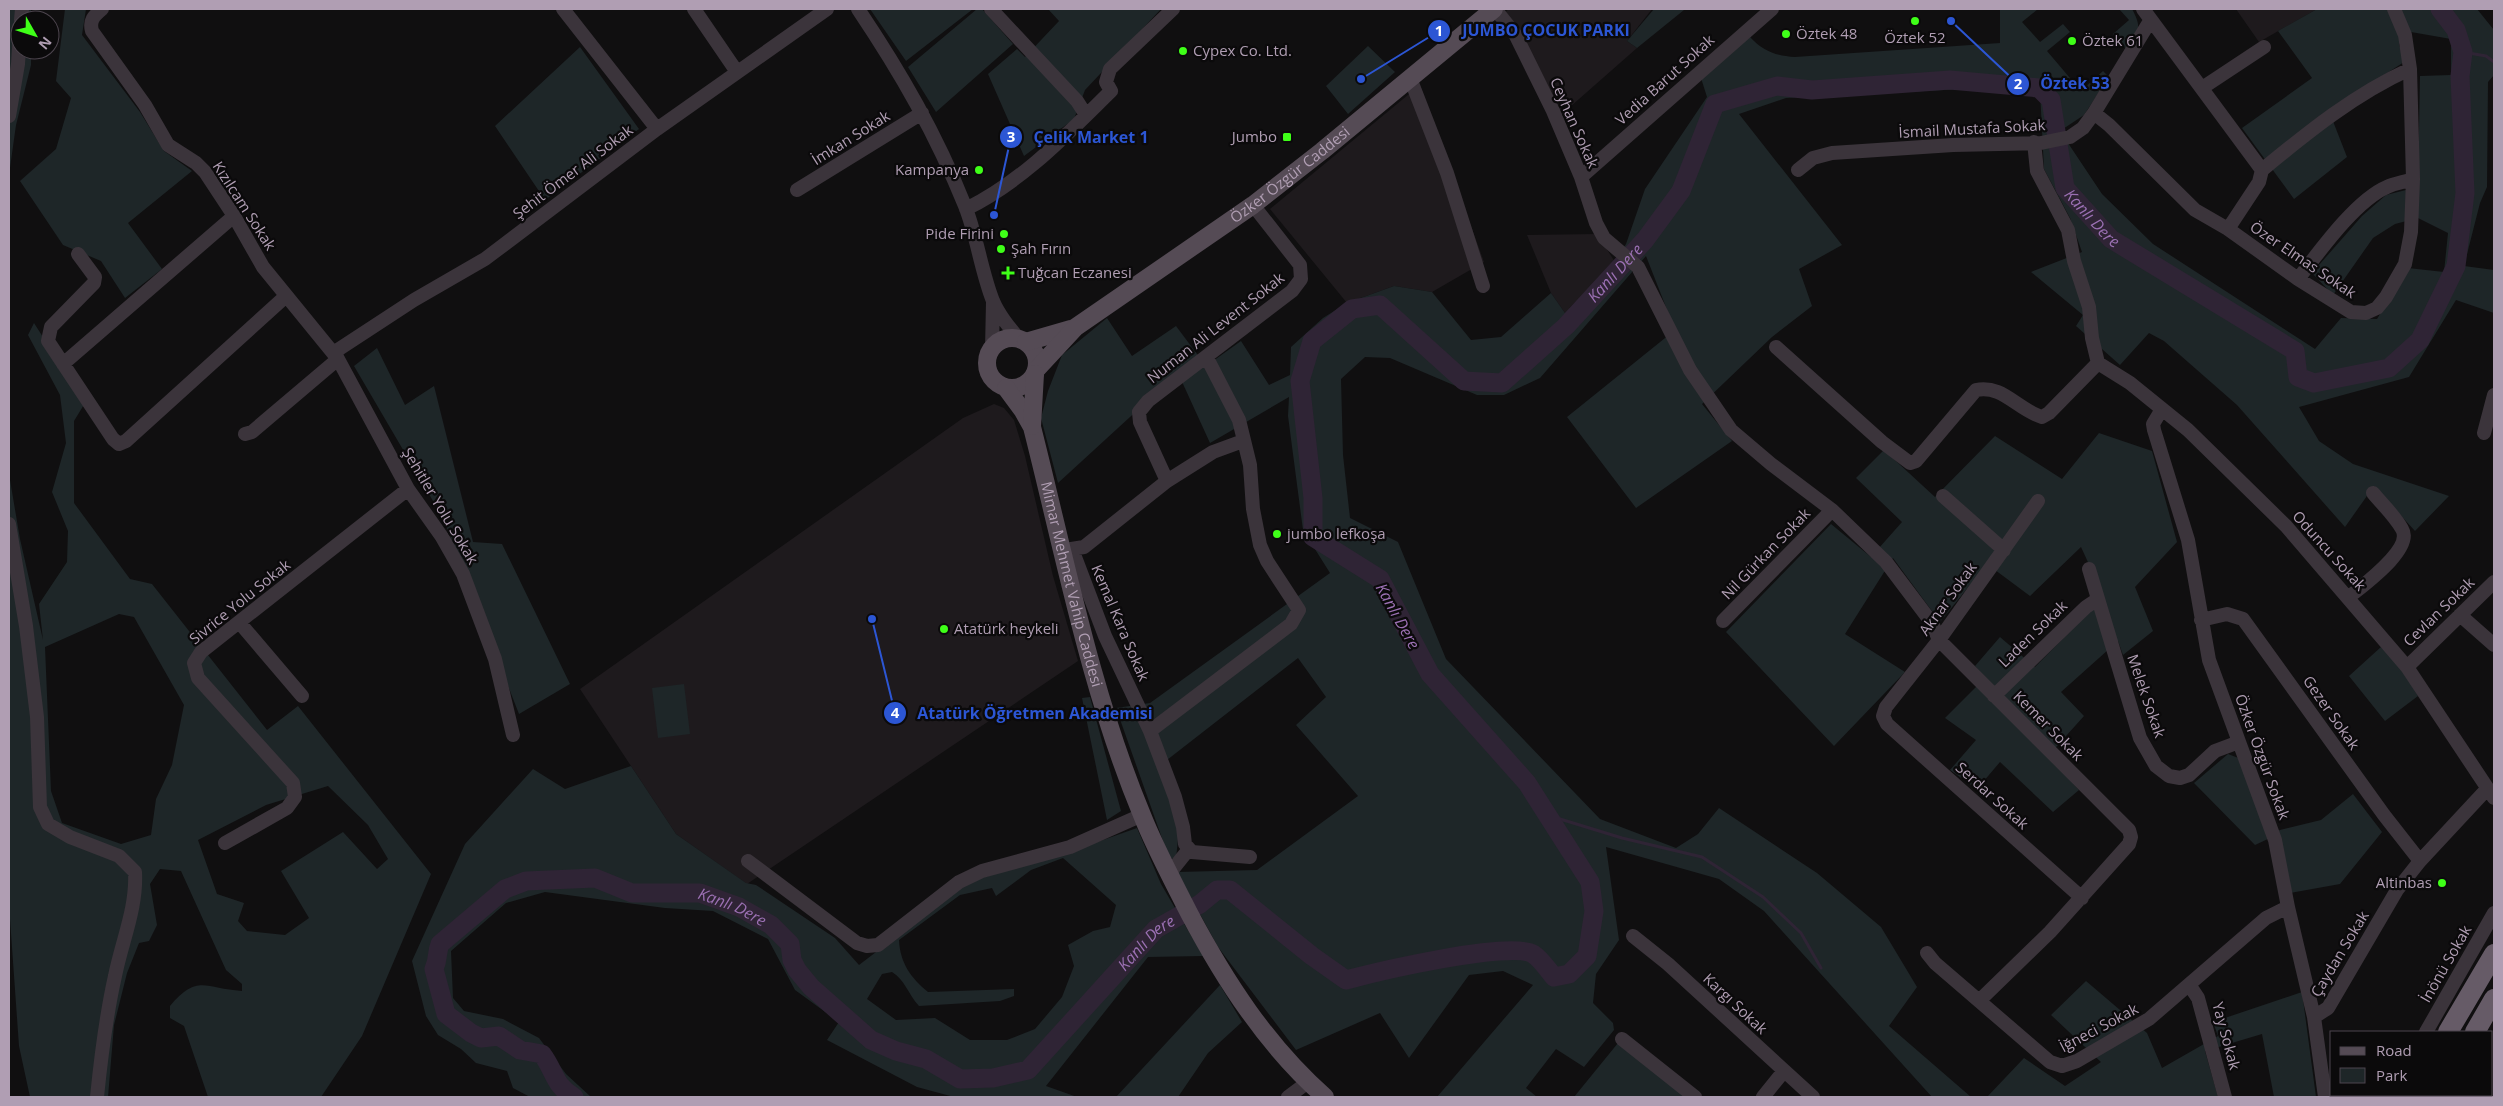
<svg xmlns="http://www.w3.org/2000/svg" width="2503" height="1106" font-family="'Open Sans',sans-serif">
  <rect width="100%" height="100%" fill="#100f10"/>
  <path fill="#1e1a1d" d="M1509 9H1652L1627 41 1637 48 1562 114 1505 12Z
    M2236 9H2317L2259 42Z
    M1420 85 1484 262 1432 292 1394 286 1347 303 1270 209Z
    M1597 234 1615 262 1565 313 1551 293 1527 235Z
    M994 404 1004 408 1014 420 1025 456 1053 576 1078 661 747 884 676 834 580 689 963 418Z"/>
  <path fill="#1e2628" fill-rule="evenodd" d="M9 9H31V20H20V50H31V65L16 125 9 175Z
    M65 9H86L82 35 140 112 164 151 192 171 128 223 162 269 125 298 101 261 63 245 20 181 56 149 71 98 56 81Z
    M870 9H973L906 61Z
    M977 9H982L1013 44 936 112 908 67Z
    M1048 9H1161L1085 90 1074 119 1024 156 988 74 1017 49 1025 57 1059 21Z
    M1654 9 1684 10 1637 48 1627 41Z
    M2014 9H2038L2022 22 2040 42 2063 24 2070 32 2047 51 2081 91 2103 71 2109 77 2084 115 2060 131 2102 194 2153 244 2315 349 2341 318 2377 319 2408 268 2444 272 2448 233 2418 218 2395 224 2373 238 2333 295 2312 273 2362 216 2386 195 2418 187 2420 76 2451 75V39L2411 32 2399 44 2404 62 2329 111 2347 157 2294 199 2242 128 2312 78 2278 31 2317 9H2477L2494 30V75L2488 82 2487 187 2480 203 2464 266 2494 270V313L2456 300 2409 377 2299 407 2319 441 2353 464 2449 496 2415 531 2374 486 2345 527 2237 405 2164 341 2149 333 2120 365 2076 326 2083 315 2031 272 2082 252 2070 218 2044 169 2040 91 2004 87 1786 98 1739 114 1842 245 1799 269 1812 306 1772 337 1702 404 1732 441 1636 508 1567 417 1675 330 1646 256 1540 378 1504 395H1477L1390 358 1365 357 1341 379 1343 455 1350 518 1398 542 1446 659 1600 819 1676 848 1698 834 1719 808 1817 873 1881 927 1917 987 1889 1026 1971 1097H1932L1764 911 1719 879 1606 847 1619 940 1596 974 1593 1003 1613 1023 1614 1030 1584 1067 1556 1049 1526 1088 1537 1097H1437L1533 985 1503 971 1469 975 1409 1058 1380 1013 1296 1050 1218 947 1177 872 1257 870 1358 796 1296 725 1326 697 1298 658 1158 767 1179 829 1176 859 1169 858 1116 708 1150 703 1330 573 1303 530 1288 416 1289 397 1210 443 1178 373 1058 483 1041 418 1048 391 1062 355 1107 318 1132 356 1176 326 1206 366 1241 341 1269 385 1290 375 1291 347 1323 318 1347 303 1394 286 1432 292 1471 340 1501 337 1551 293 1565 313 1615 262 1626 244 1645 189 1707 97 1701 78 1750 37C1763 51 1776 56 1795 57L2000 43V10Z
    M2119 9H2132C2143 29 2138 31 2127 50L2113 34 2129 20Z
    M1368 46 1395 72 1348 114 1326 86Z
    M580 47 639 129 545 200 495 126Z
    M34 323 85 403 74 421V503L130 579 152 584 267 730 298 706 431 874 362 1036 321 1097H208L184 1026 170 1018V1006C198 973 205 989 242 991V984L226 970 181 871 160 869 150 884 157 925 149 941 139 943 127 973 114 1025 108 1097H30L19 1046 9 905V474L20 539 43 640 39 604 67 562 68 531 52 492 66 443 60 395 28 335ZM119 614 134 617 184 705 172 765 156 799 151 835 121 844 62 823 51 791 45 647ZM328 786 368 825 388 859 377 869 343 832 281 871 309 918 285 935 247 931 238 921 244 903 217 894 198 840 266 805Z
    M377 348 405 405 434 386 473 542 502 544 570 684 519 714 443 518 354 366Z
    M2099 433 2152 451 2177 542 2135 587 2153 631 2123 655 2118 641 2061 692 2084 716 2048 756 2079 790 2053 812 2000 762 1977 789 1950 770 1976 740 1945 718 1985 678 1975 666 2000 637 2035 667 2104 597 2081 547 2030 596 1987 564 1940 622 1893 558 1845 634 1905 672 1834 746 1726 632 1831 524 1871 557 1902 522 1856 478 1884 450 1935 497 1995 436 2062 479Z
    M2381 647 2401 666 2418 696 2385 721 2349 676Z
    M684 684 690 734 658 738 652 688Z
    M1090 697 1121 811 1107 820 1082 698Z
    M2228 754 2241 759 2270 838 2255 845 2194 783Z
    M631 766 676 834 746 883 756 885 835 938 859 965 960 888 981 878 1066 853 1137 828 1161 884 1203 956 1148 957 1046 1086 1077 1097H954L917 1087 827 1040 839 1022 795 990 768 939 713 911 665 908 545 892 506 903 451 951 453 998 464 1011 503 1019 539 1038 566 1074 591 1097H530L513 1088 507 1071 476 1063 461 1049 438 1035 426 1016 412 961 465 844 533 769 565 789ZM1063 858 1116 905 1110 927 1093 931 1068 945 1074 966 1062 997 1035 1029 1007 1040H970L935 1018 896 1020 867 999 882 974 892 972C905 980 908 994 919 1006L1000 1001 1014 996V989L928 992C911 978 900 963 899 940L960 895 992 888 996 896 1031 870Z
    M2353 794 2382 832 2340 884 2290 893 2276 831 2321 820Z
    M2086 981 2147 1033 2162 1068 2218 1036 2213 1022 2302 992 2316 1097H2274L2262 1034 2205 1051 2218 1097H1987L2024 1058 2065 1086 2101 1062 2051 1015Z
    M1220 985 1242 1022 1208 1053 1178 1097H1116Z
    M1618 1043 1686 1097H1574Z"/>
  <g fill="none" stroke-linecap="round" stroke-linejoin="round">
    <path stroke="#2f2435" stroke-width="3" d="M2463 52 2486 56 2494 62
      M1547 815 1622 838 1702 857 1763 897 1801 933 1821 968"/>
    <path stroke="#2f2435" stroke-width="19" id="s1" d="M574 1097C554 1086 555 1071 542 1054L520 1050 499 1036 481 1038 471 1033 446 1014 434 969C439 958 436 954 440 944L505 889 526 881 595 878 632 893H700L739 907 771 925 790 944 792 960 797 970 811 987 871 1040 896 1051 926 1059 960 1079 993 1078 1028 1070 1156 929 1200 904 1217 890H1230L1312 956 1346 980C1376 972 1511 940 1533 954 1541 959 1548 970 1554 977L1569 974 1587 956 1594 911 1590 882 1527 783 1430 674 1380 579 1313 537V498L1300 381 1312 341 1352 309 1380 305 1464 381 1502 383 1566 326 1645 240 1681 191 1715 104 1777 86 1812 90 1950 80 2039 88 2051 100 2065 188 2111 239 2295 351 2298 377 2314 383 2389 368 2420 340 2456 266 2465 193 2460 76 2463 52 2456 30 2440 9"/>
    <path stroke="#3b343b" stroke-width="14" d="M102 9C94 16 89 20 92 31L145 105 168 145 196 163 205 172 234 216 263 267 338 359 408 489 442 537 463 574 495 659 513 735
      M563 9 657 129
      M694 9 737 72
      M858 9C901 73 936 134 965 206 977 236 981 271 993 301 999 315 1009 327 1019 339
      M991 9 1077 101 1086 115
      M1495 9 1515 34 1553 111 1581 177 1596 223 1604 238 1638 267 1690 370 1731 430 1771 464 1832 510 1886 562 1932 623 1939 640 2129 830 2131 837 2129 844 2050 932 1980 1000
      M2143 9 2262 170
      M21 20 22 9
      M1410 78 1447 173 1483 286
      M2202 88 2264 47
      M2094 113 2109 125 2195 210 2228 229 2298 279 2351 312 2366 313 2377 308 2386 297 2405 264 2411 232 2413 179 2410 69 2405 35 2394 9
      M9 116 18 64 20 33
      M2034 142 2037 171 2068 230 2074 261 2089 307 2092 338 2098 363
      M1798 170 1813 158 1832 153 1953 145 2041 143 2070 137 2083 128 2094 113 2150 21
      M2262 170C2308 132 2355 94 2410 69
      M1581 177 1772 9
      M797 190 922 113
      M966 209C1023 181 1066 135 1111 91L1106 82 1110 69 1173 9
      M2228 229 2259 182 2262 170
      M78 254 95 277 94 283 51 327 48 341 113 439 119 444 126 441 286 296
      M2298 279C2319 252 2356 200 2387 187 2395 183 2405 182 2413 179
      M1776 347 1882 442 1910 463 1916 461 1976 390C2002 384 2018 410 2042 417L2049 413 2098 363
      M992 349 993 302
      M333 353 414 300 485 259 657 129 827 9
      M2098 363 2130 383 2188 430 2286 526 2407 667 2494 798
      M63 364 234 216
      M2162 409 2153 424 2154 430 2188 540 2209 660 2275 840 2288 907 2314 1017 2325 1097
      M2484 433 2494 395
      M245 434 252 432 338 359
      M1167 481 1140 422 1139 412 1148 401 1292 291 1301 279 1300 265 1253 205
      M1943 496 2004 550
      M2038 501 1939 640 1886 707 1883 716 1887 724 2082 898
      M9 524 26 626 37 717 40 807 48 824 70 837 119 856 135 872C137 908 122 941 115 976 106 1016 101 1057 97 1097
      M1072 549 1105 636 1150 731 1175 797 1183 827 1185 844 1192 852 1250 857
      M1065 550 1084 547 1167 481 1213 452 1243 441
      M2089 569 2140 738 2156 766 2169 776 2180 778 2189 775 2215 751 2239 742
      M2349 597C2363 585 2414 549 2402 529 2395 516 2382 504 2373 493
      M2460 615 2494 645
      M2201 620 2227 614 2243 619 2384 815 2420 861
      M1723 621 1832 510
      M239 622 302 696
      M2407 667 2494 582
      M1994 696 2086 607 2098 599
      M1150 731 1291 624 1299 610 1267 561 1260 545 1253 509 1250 465 1239 420 1207 358
      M225 843 287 808 295 797 293 783 198 678 194 663 201 652 408 489
      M748 861 857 943 867 946 878 945 959 882 982 871 1070 847 1142 815
      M1169 874 1189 849
      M1633 936 1668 964 1813 1097
      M1927 953 1935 963 2050 1062 2062 1066 2077 1061 2149 1019 2266 918 2288 907
      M2190 986 2198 998 2225 1097
      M2314 1017 2328 1008 2397 890 2420 861 2487 789
      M2426 1032 2494 913
      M1622 1039 1695 1097
      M2475 1095 2478 1097
      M1288 1097 1308 1082
      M1763 1097 1784 1071
      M2390 1097 2392 1095"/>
    <g stroke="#554b55" stroke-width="18">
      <circle cx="1012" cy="363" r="25"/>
      <path d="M1026 342 1071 329"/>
      <path id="s2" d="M1037 369 1076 327 1253 205 1322 151 1494 9"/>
      <path id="s3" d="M1006 388 1023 411 1032 427C1065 557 1090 690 1142 815 1155 848 1173 881 1189 913 1225 981 1267 1046 1325 1097"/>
      <path d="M1032 426 1035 374"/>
    </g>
    <path stroke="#665b67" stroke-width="20" d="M2448 1032 2494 954
      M2475 1032 2494 999
      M2412 1097 2413 1095
      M2438 1097 2439 1095"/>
  </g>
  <g fill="#3fff18" stroke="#0b0a0b" stroke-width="2">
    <circle cx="1915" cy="21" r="5"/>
    <circle cx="1786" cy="34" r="5"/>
    <circle cx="2072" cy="41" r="5"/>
    <circle cx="1183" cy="51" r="5"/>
    <rect x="1282" y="132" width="10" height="10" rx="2.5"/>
    <circle cx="979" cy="170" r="5"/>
    <circle cx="1004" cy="234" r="5"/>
    <circle cx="1001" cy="249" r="5"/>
    <path d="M1005.5 265.5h5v5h5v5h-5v5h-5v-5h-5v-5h5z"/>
    <circle cx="1277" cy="534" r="5"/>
    <circle cx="944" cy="629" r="5"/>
    <circle cx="2442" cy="883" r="5"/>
  </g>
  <g text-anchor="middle" stroke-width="4.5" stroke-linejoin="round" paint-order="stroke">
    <g font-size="15" fill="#b09eb3" stroke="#0b0a0b" text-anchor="start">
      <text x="1796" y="39">Öztek 48</text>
      <text x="1915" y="43" text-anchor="middle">Öztek 52</text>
      <text x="2082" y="46">Öztek 61</text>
      <text x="1193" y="56">Cypex Co. Ltd.</text>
      <text x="1277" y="142" text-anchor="end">Jumbo</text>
      <text x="969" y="175" text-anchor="end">Kampanya</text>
      <text x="994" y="239" text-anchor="end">Pide Firini</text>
      <text x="1011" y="254">Şah Fırın</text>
      <text x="1018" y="278">Tuğcan Eczanesi</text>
      <text x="1287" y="539">jumbo lefkoşa</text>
      <text x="954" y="634">Atatürk heykeli</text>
      <text x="2432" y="888" text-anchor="end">Altinbas</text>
    </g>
    <g font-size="15" fill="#b09eb3" stroke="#0b0a0b">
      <text transform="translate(1665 80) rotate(-42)" y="5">Vedia Barut Sokak</text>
      <text transform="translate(1574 123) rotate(66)" y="5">Ceyhan Sokak</text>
      <text transform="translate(1972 129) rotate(-3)" y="5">İsmail Mustafa Sokak</text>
      <text transform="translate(851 138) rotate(-32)" y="5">İmkan Sokak</text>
      <text transform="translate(573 172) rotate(-37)" y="5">Şehit Ömer Ali Sokak</text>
      <text dy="5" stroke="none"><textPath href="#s2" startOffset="320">Özker Özgür Caddesi</textPath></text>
      <text transform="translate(244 206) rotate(57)" y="5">Kızılcam Sokak</text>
      <text transform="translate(2303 260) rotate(34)" y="5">Özer Elmas Sokak</text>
      <text transform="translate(1216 328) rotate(-38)" y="5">Numan Ali Levent Sokak</text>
      <text transform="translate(440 506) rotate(59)" y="5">Şehitler Yolu Sokak</text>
      <text transform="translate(2329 551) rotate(48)" y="5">Oduncu Sokak</text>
      <text transform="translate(1766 554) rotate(-46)" y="5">Nil Gürkan Sokak</text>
      <text dy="5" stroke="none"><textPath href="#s3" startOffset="209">Mimar Mehmet Vahip Caddesi</textPath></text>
      <text transform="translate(1948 599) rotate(-54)" y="5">Aknar Sokak</text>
      <text transform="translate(240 602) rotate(-39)" y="5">Sivrice Yolu Sokak</text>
      <text transform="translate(2439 612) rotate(-44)" y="5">Cevlan Sokak</text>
      <text transform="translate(1120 623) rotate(67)" y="5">Kemal Kara Sokak</text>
      <text transform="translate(2033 634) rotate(-44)" y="5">Laden Sokak</text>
      <text transform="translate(2146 696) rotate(71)" y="5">Melek Sokak</text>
      <text transform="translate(2331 713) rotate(55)" y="5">Gezer Sokak</text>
      <text transform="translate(2048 726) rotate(45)" y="5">Kemer Sokak</text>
      <text transform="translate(2262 757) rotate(70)" y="5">Özker Özgür Sokak</text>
      <text transform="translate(1992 796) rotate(42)" y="5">Serdar Sokak</text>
      <text transform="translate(2340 954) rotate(-59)" y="5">Çaydan Sokak</text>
      <text transform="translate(2446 964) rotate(-60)" y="5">İnönü Sokak</text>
      <text transform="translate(1735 1004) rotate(43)" y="5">Kargı Sokak</text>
      <text transform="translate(2099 1028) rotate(-28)" y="5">İğneci Sokak</text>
      <text transform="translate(2226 1036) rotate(75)" y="5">Yay Sokak</text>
    </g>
    <g font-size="16" font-style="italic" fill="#9b70b3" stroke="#0b0a0b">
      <text dy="6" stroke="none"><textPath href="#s1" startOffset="3391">Kanlı Dere</textPath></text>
      <text dy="6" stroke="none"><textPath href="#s1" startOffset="2718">Kanlı Dere</textPath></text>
      <text transform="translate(1398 616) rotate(61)" y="6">Kanlı Dere</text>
      <text dy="6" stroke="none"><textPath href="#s1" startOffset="555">Kanlı Dere</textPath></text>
      <text dy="6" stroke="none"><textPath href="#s1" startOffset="1095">Kanlı Dere</textPath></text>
    </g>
  </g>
  <path fill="none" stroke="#2c56d4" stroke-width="2" d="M1361 79L1439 31M1951 21L2018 84M994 215L1011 137M872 619L895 713"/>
  <g fill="#2c56d4" stroke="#0b0a0b" stroke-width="2">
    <circle cx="1361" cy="79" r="5"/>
    <circle cx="1951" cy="21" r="5"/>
    <circle cx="994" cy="215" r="5"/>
    <circle cx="872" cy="619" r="5"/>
    <circle cx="1439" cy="31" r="12"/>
    <circle cx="2018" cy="84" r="12"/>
    <circle cx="1011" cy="137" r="12"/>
    <circle cx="895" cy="713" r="12"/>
  </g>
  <g font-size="15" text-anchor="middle" font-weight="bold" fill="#fff">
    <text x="1439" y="36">1</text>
    <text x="2018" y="89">2</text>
    <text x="1011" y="142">3</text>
    <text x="895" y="718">4</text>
  </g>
  <g font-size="16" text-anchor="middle" font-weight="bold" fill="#2c56d4" stroke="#0b0a0b" stroke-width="4.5" stroke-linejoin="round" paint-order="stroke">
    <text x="1546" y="36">JUMBO ÇOCUK PARKI</text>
    <text x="2075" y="89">Öztek 53</text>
    <text x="1091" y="143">Çelik Market 1</text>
    <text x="1035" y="719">Atatürk Öğretmen Akademisi</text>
  </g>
  <rect width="2503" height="1106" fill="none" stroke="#b09eb3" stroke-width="20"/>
  <rect x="2330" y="1031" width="162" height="65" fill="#0b0a0b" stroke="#4d454e"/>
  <rect x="2340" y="1047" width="25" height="8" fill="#554b55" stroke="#4d454e"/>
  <text x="2376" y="1056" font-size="15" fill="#b09eb3">Road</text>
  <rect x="2340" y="1068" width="25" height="15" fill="#1e2628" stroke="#4d454e"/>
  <text x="2376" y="1081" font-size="15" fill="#b09eb3">Park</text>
  <g transform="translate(35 35) rotate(129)"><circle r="24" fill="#0b0a0b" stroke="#4d454e"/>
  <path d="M0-4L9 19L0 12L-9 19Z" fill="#3fff18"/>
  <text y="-8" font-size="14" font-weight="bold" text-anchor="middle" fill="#b09eb3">N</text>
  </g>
</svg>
